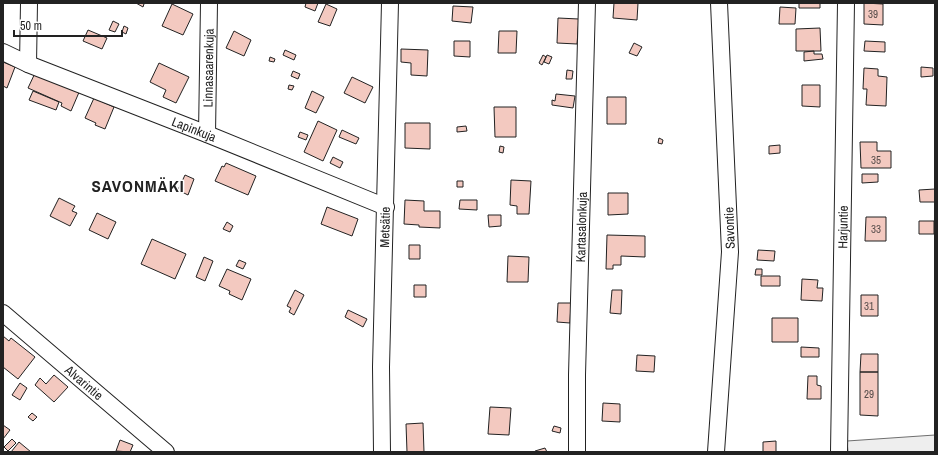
<svg xmlns="http://www.w3.org/2000/svg" width="938" height="455" font-family="'Archivo Narrow',sans-serif">
  <rect width="100%" height="100%" fill="#fff"/>
  <path fill="#eee" stroke="#6f6f6f" d="M935 435V452H848L847 441Z"/>
  <path fill="#f3c9c0" stroke="#222" d="M136 3H142L144 4 143 7Z
    M306 3H318L315 11 305 7Z
    M614 3H638L637 20 613 18Z
    M799 3H820V8H799Z
    M864 3 883 4V25L864 24Z
    M172 4 193 14 183 35 162 26Z
    M326 4 337 9 330 26 318 22Z
    M453 6 473 7 471 23 452 21Z
    M780 7 796 8 795 24H779Z
    M558 18 579 19 577 44 557 43Z
    M113 21 119 24 115 32 109 30Z
    M124 26 128 28 126 34 122 32Z
    M820 28 821 51H796V29Z
    M88 30 107 38 102 49 83 41Z
    M234 31 251 40 244 56 226 48Z
    M499 31H517L516 53H498Z
    M454 41H470V57L454 56Z
    M865 41 885 42V52L864 51Z
    M634 43 642 47 637 56 629 53Z
    M401 49 428 50 427 76 411 75V63L401 62Z
    M285 50 296 55 294 60 283 55Z
    M814 51V54H822L823 59 804 61V52Z
    M543 55 546 57 542 65 539 63Z
    M547 55 552 57 549 64 544 62Z
    M270 57 275 59 274 62 269 61Z
    M3 62 15 67 7 88 3 86Z
    M159 63 189 77 176 103 163 97 166 90 150 82Z
    M921 67 933 68V76L921 77Z
    M864 68 878 69V76L887 77 886 106 866 105 867 89H863Z
    M567 70 573 71 572 79H566Z
    M36 71 80 90 71 111 61 106 62 103 28 88Z
    M293 71 300 74 298 79 291 76Z
    M352 77 373 87 365 103 344 93Z
    M289 85 294 86 292 90 288 89Z
    M802 85H820V107L802 106Z
    M33 91 59 102 56 110 29 100Z
    M312 91 324 97 316 113 305 108Z
    M556 94 575 96 573 108 552 105V100L555 101Z
    M607 97H626V124H607Z
    M94 98 114 107 105 129 95 125 96 123 85 118Z
    M494 107H516V137H495Z
    M318 121 337 130 323 161 304 152Z
    M405 123H430V149L405 148Z
    M466 126 467 131 457 132V127Z
    M342 130 359 138 356 144 339 137Z
    M300 132 308 135 306 140 298 137Z
    M659 138 663 140 662 144 658 143Z
    M860 142H877V151H891V168H861Z
    M780 145V153L769 154V146Z
    M500 146 504 147 503 153 499 152Z
    M333 157 343 162 340 168 330 163Z
    M226 163 256 176 248 195 215 181 222 166 224 167Z
    M862 174H878V182L862 183Z
    M185 175 194 179 188 195 178 190Z
    M511 180 531 181 529 214H517V206L510 205Z
    M457 181H463V187H457Z
    M935 189V202H920L919 190Z
    M608 193H628V214L608 215Z
    M59 198 75 206 72 211 77 213 70 226 50 216Z
    M405 200 424 201V211H440V228L419 227V225L404 224Z
    M460 200H477V210L459 209Z
    M327 207 358 219 352 236 321 224Z
    M97 213 116 222 108 239 89 230Z
    M488 215H501V226L489 227Z
    M866 217H886V241H865Z
    M919 221H934V234H919Z
    M227 222 233 226 230 232 223 229Z
    M607 235 645 236V257L621 256V265H613V269H606Z
    M152 239 186 254 175 279 141 264Z
    M409 245H420V259H409Z
    M758 250 775 251 774 261 757 260Z
    M508 256 529 257 528 282H507Z
    M204 257 213 261 205 281 196 277Z
    M239 260 246 263 243 269 236 266Z
    M227 269 251 279 242 300 229 294 230 291 219 286Z
    M756 269H762V275H755Z
    M761 276H780V286H761Z
    M802 279 818 280 817 288H823L822 301 801 300Z
    M414 285H426V297H414Z
    M295 290 304 295 294 315 289 312 291 308 287 306Z
    M612 290H622L621 314 610 313Z
    M861 295H878V316H861Z
    M558 303H571L570 323 557 322Z
    M348 310 367 319 363 327 345 317Z
    M772 318H798V342H772Z
    M3 336 9 341 11 338 35 357 18 379 3 367Z
    M801 347 819 348V357H801Z
    M861 354H878V372H860Z
    M637 355 655 356 654 372 636 371Z
    M860 372H878V416L860 415Z
    M54 375 68 387 54 402 35 385 40 378 46 384Z
    M808 376H817V385L821 386V399H807Z
    M20 383 27 388 20 400 12 395Z
    M603 403 620 404V422L602 421Z
    M490 407 511 408 509 435 488 434Z
    M32 413 37 417 33 421 28 417Z
    M423 423 424 452H407L406 424Z
    M3 425 10 430 3 439Z
    M554 426 561 428 560 433 552 431Z
    M12 439 16 443 8 451 4 447Z
    M120 440 133 445 130 452 116 451Z
    M776 441V452H763V442Z
    M19 442 31 452H11Z
    M545 448 547 452H535V451Z"/>
  <g fill="none" stroke-linecap="round" stroke-linejoin="round">
    <defs>
      <g id="minor">
        <path id="s1" d="M3 52 28 64 207 134 386 207"/>
        <path d="M28 64 29 3"/>
        <path id="s2" d="M207 134 209 3"/>
        <path id="s3" d="M3 313 166 452"/>
        <path id="s4" d="M382 452 381 367 390 3"/>
        <path id="s5" d="M577 452V375L587 3"/>
        <path d="M716 452 730 252 719 3"/>
        <path id="s6" d="M839 452 846 3"/>
      </g>
    </defs>
    <use href="#minor" stroke="#222" stroke-width="18"/>
    <use href="#minor" stroke="#fff" stroke-width="16"/>
  </g>
  <g text-anchor="middle" stroke-width="3" stroke-linejoin="round" paint-order="stroke">
    <g font-size="11" fill="#564c4a">
      <text x="873" y="18">39</text>
      <text x="876" y="164">35</text>
      <text x="876" y="233">33</text>
      <text x="869" y="310">31</text>
      <text x="869" y="398">29</text>
    </g>
    <g font-size="13" fill="#222" stroke="#fff">
      <text dy="5" stroke="none"><textPath href="#s2" startOffset="66">Linnasaarenkuja</textPath></text>
      <text dy="5" stroke="none"><textPath href="#s1" startOffset="206">Lapinkuja</textPath></text>
      <text dy="5" stroke="none"><textPath href="#s5" startOffset="225">Kartasalonkuja</textPath></text>
      <text dy="5" stroke="none"><textPath href="#s6" startOffset="225">Harjuntie</textPath></text>
      <text dy="5" stroke="none"><textPath href="#s4" startOffset="225">Metsätie</textPath></text>
      <text transform="translate(729 228) rotate(-92)" y="5">Savontie</text>
      <text dy="5" stroke="none"><textPath href="#s3" startOffset="107">Alvarintie</textPath></text>
    </g>
    <g font-size="17" font-weight="bold" letter-spacing="1" fill="#222" stroke="#fff">
      <text x="138" y="192">SAVONMÄKI</text>
    </g>
  </g>
  <rect width="938" height="455" fill="none" stroke="#222222" stroke-width="8"/>
  <path d="M14 30v6h108v-6" fill="none" stroke="#222222" stroke-width="2"/>
  <text x="20" y="30" font-size="12" fill="#222222" stroke="#ffffff" stroke-width="3" paint-order="stroke">50 m</text>
</svg>
